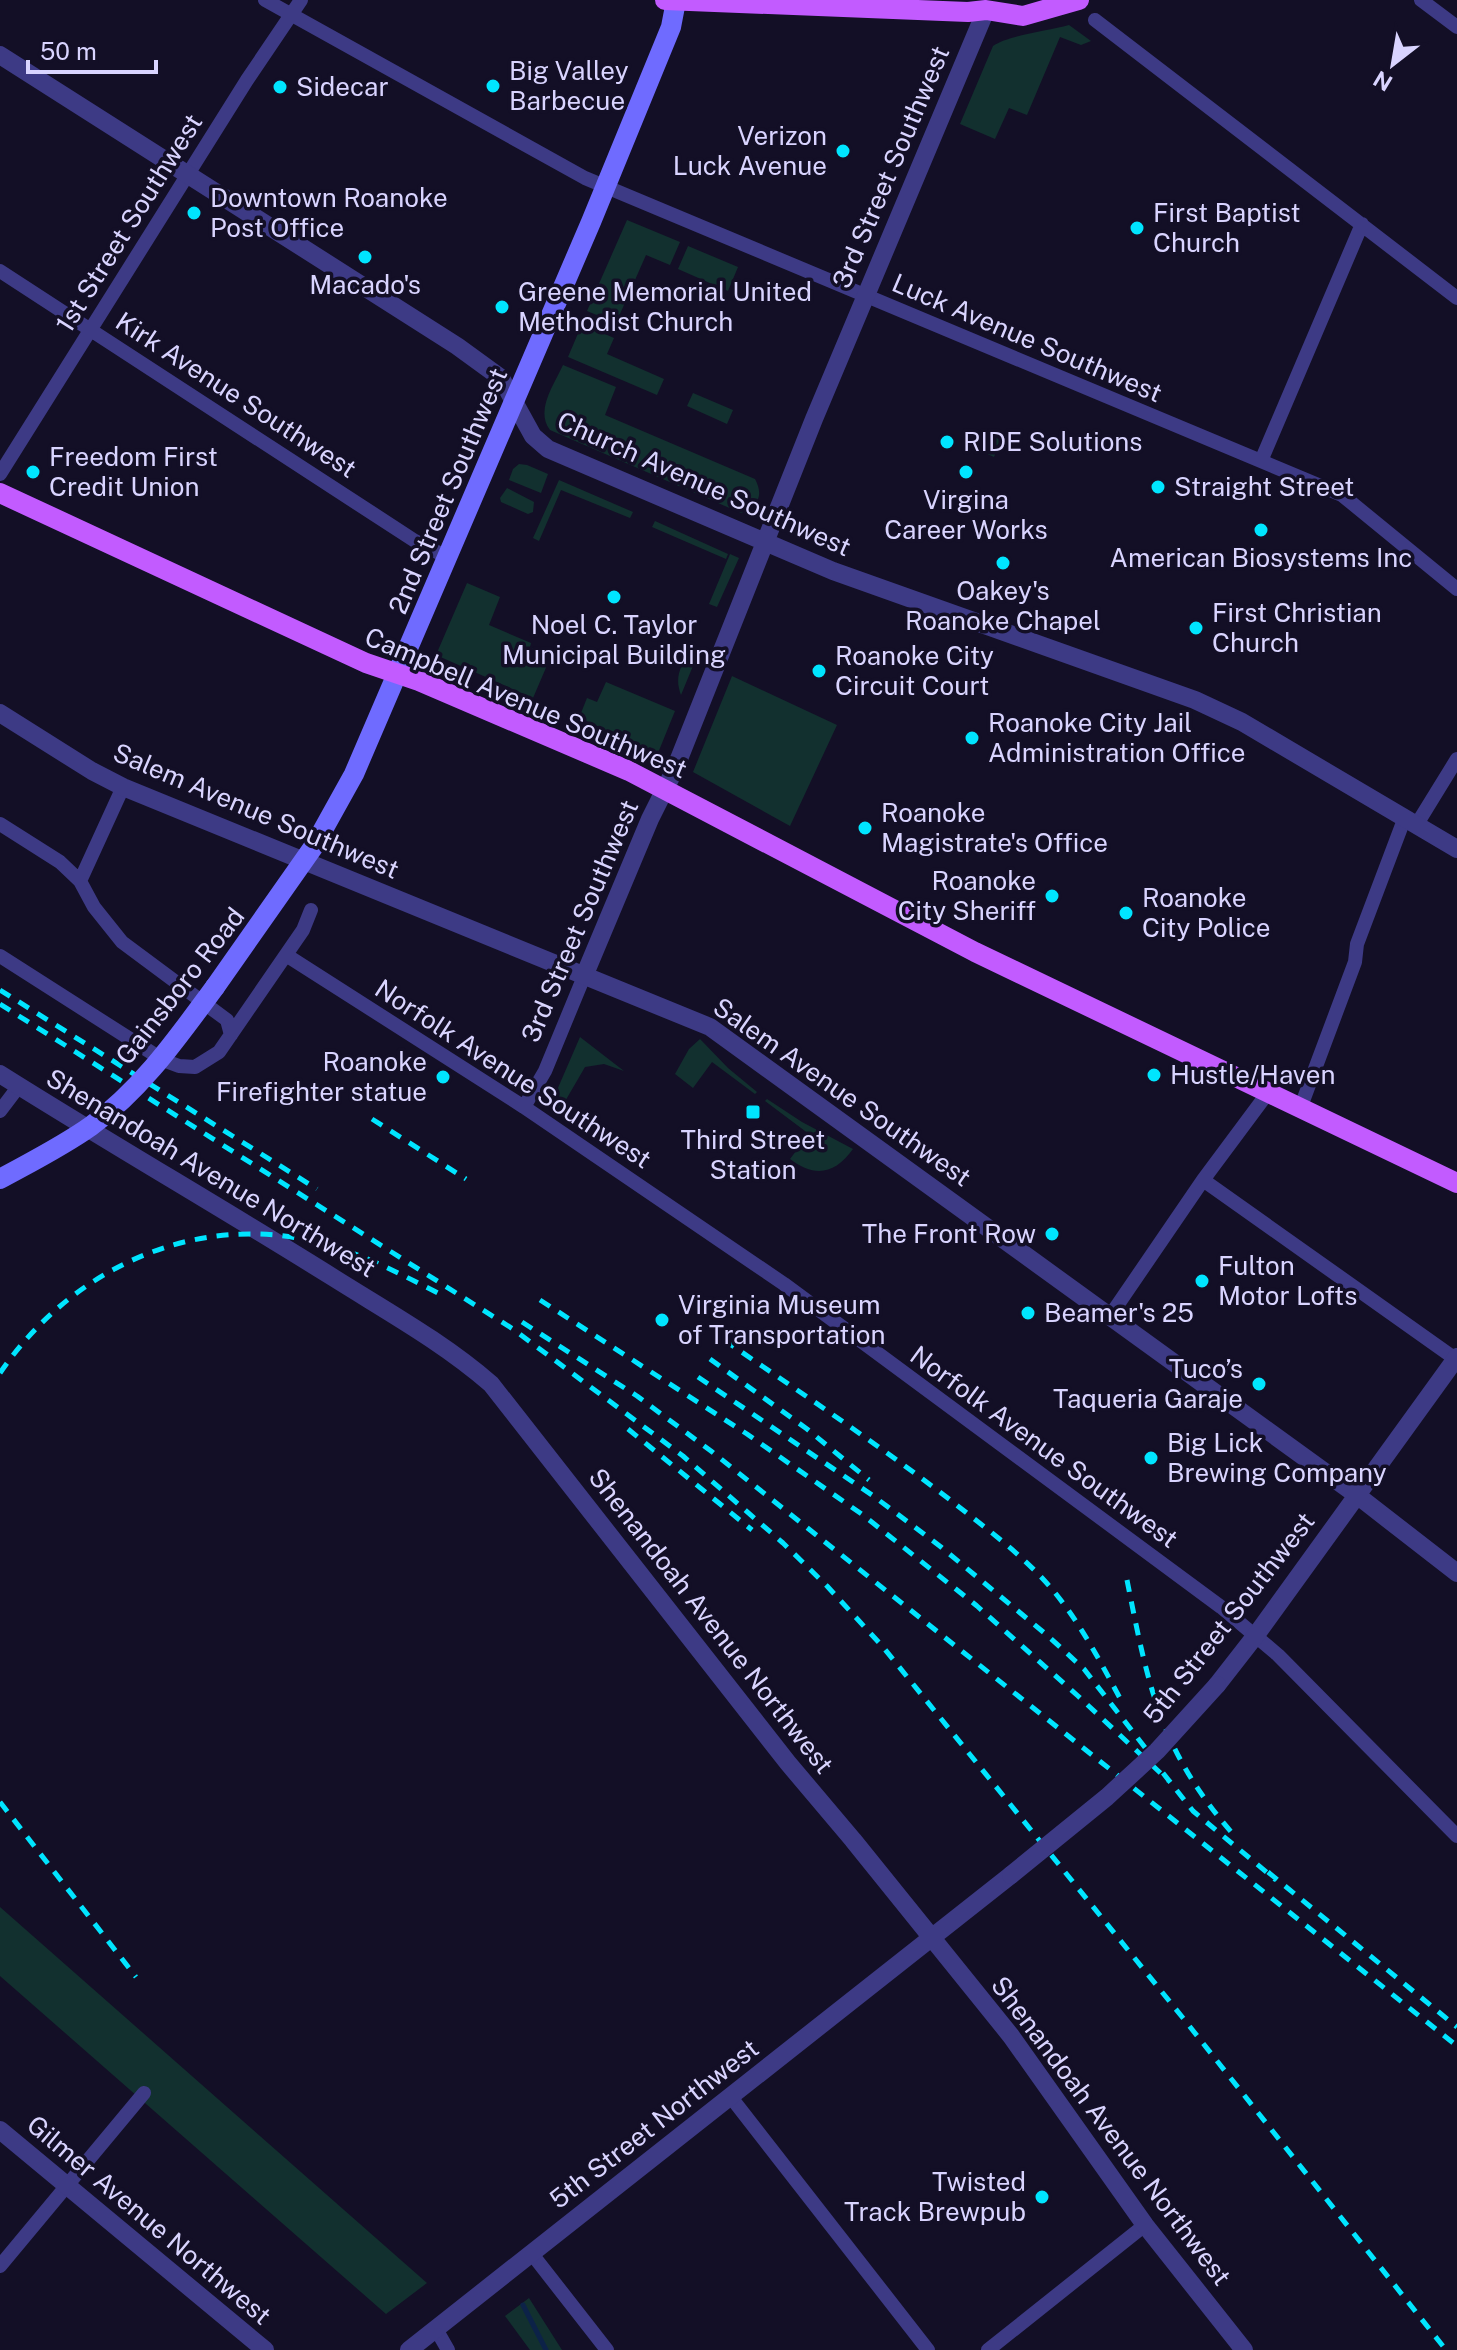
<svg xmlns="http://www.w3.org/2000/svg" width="1457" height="2350" font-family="'Public Sans',sans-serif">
  <rect width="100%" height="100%" fill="#130f26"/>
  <path fill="#12302f" d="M1069 25 1091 41 1081 45 1060 37 1027 115 1009 108 995 139 960 124 993 46C1009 35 1048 31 1069 25Z
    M627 220 680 242 670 265 646 255 616 323 587 311Z
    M688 246 738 267 728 291 678 269Z
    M582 324 614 338 607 354 664 379 657 395 568 357Z
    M563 365 616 387 605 415 755 479C764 496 758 506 741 513L550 430C535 410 554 385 563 365Z
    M693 393 733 410 727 424 687 406Z
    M988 434 1001 440 994 457 981 451Z
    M519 464 527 465 548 474 541 493 509 480 513 469Z
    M559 480 633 512 630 518 561 490 539 541 533 538Z
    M507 488 534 502 533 512 528 514 501 502 500 498Z
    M655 521 728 554 726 559 652 527Z
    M730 554 739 558 717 607 709 604Z
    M467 583 500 597 489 625 531 643 530 647 551 656 533 698 436 655Z
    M695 661 681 695C677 684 677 676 682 665Z
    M732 676 837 725 790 826 693 772Z
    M606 682 675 711 658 753 579 718 587 698 597 702Z
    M580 1037 624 1071 604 1064 585 1067 560 1110 551 1104Z
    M700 1039 728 1068 757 1092 755 1094 712 1062 693 1088 675 1074 689 1049Z
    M767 1099 802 1122 853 1149C835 1174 815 1178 790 1159L809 1134 765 1101Z
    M0 1907 427 2283 386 2314 0 1976Z
    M529 2298 562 2350H530L505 2316Z"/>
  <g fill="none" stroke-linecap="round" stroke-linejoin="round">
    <path stroke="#0c2248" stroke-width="5" d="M523 2305 546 2350"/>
    <path stroke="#3d3a85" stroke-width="14" d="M265 0 585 178 1342 495 1457 589
      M1421 0 1457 27
      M1095 20 1457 298
      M0 271 415 541 447 557
      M1261 461 1362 224
      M0 474 247 80 301 0
      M0 824 60 862 80 881 94 907 122 942 227 1020 231 1035
      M1417 824 1457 759
      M80 881 123 787
      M286 955 524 1107 784 1284 1221 1607 1278 1655 1457 1836
      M0 956 163 1060 179 1066 195 1067 219 1052 303 930 311 910
      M524 1107 545 1071 585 974
      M1300 1109 1355 962 1357 944 1405 817
      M0 1111 19 1086
      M1203 1180 1457 1360
      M1110 1316 1203 1180 1267 1094
      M730 2096 928 2350
      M532 2254 607 2350
      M0 2266 144 2093
      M436 2329 448 2350
      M988 2350 1145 2225"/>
    <path stroke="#3d3a85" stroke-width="18" d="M0 55 457 346 501 378 533 436 548 449 833 571 1195 700 1242 722 1457 849
      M0 713 92 771 123 787 710 1027 1358 1496 1457 1573
      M585 974 650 819 675 769 814 419 986 10
      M0 1074C111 1144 224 1209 334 1278 388 1312 444 1343 491 1384L788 1763 853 1840 1011 2036 1145 2225 1244 2350
      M1217 1685 1256 1635 1457 1357
      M0 2130 265 2350
      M409 2350 1011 1875"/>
    <path stroke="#6f6bff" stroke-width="20" d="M215 987 314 846 354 774 591 222 671 27 676 1"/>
    <path stroke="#c25bff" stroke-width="20" d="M665 0 968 12 986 10 1023 16 1079 0
      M0 493 366 663 419 681 629 771 975 952 1457 1183"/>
    <path stroke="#00e5ff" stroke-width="5" stroke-dasharray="12 10" stroke-linecap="butt" d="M0 990 317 1189
      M0 1004 513 1329 683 1456 783 1543 827 1586 883 1647 1183 2018 1446 2350
      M372 1119 466 1179
      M540 1300 747 1434 863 1515 977 1606 1078 1696 1169 1781
      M522 1322 637 1396 711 1451 1457 2046
      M724 1340C800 1392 876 1443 949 1499 984 1527 1022 1554 1051 1588 1080 1622 1101 1663 1122 1702
      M710 1359 807 1429 869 1480
      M0 1373C72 1267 201 1208 327 1245 368 1256 406 1277 444 1296
      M698 1377 872 1495 941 1547 1048 1636 1084 1669 1147 1750
      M628 1429 752 1530
      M1127 1580C1148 1685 1160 1751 1233 1834
      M1163 1773 1193 1811 1276 1880
      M0 1802 136 1977
      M1268 1872 1457 2027"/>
    <path stroke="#3d3a85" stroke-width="18" d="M1011 1875 1107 1797 1157 1751 1217 1685"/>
    <path stroke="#6f6bff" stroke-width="20" d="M0 1179C31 1162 63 1146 91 1126 142 1089 178 1037 215 987"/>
  </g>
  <g fill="#00e5ff" stroke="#130f26" stroke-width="3">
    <circle cx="493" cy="86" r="8"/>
    <circle cx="280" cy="87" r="8"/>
    <circle cx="843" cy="151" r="8"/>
    <circle cx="194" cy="213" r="8"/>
    <circle cx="1137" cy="228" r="8"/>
    <circle cx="365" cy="257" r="8"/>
    <circle cx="502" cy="307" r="8"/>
    <circle cx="947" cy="442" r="8"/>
    <circle cx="33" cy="472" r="8"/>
    <circle cx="966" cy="472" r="8"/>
    <circle cx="1158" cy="487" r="8"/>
    <circle cx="1261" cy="530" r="8"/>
    <circle cx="1003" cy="563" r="8"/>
    <circle cx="614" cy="597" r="8"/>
    <circle cx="1196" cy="628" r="8"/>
    <circle cx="819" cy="671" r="8"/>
    <circle cx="972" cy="738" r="8"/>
    <circle cx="865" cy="828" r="8"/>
    <circle cx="1052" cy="896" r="8"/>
    <circle cx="1126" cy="913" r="8"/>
    <circle cx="1154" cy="1075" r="8"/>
    <circle cx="443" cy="1077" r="8"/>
    <rect x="745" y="1104" width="16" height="16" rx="4"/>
    <circle cx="1052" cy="1234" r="8"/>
    <circle cx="1202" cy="1281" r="8"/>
    <circle cx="1028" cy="1313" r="8"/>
    <circle cx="662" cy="1320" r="8"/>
    <circle cx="1259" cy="1384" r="8"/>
    <circle cx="1151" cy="1458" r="8"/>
    <circle cx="1042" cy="2197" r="8"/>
  </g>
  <g text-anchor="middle" stroke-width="7" stroke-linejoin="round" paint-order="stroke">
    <g font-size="26" fill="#d9d4ff" stroke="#130f26" text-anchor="start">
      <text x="509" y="80">Big Valley<tspan x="509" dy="30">Barbecue</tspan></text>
      <text x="296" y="96">Sidecar</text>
      <text x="827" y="145" text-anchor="end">Verizon<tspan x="827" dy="30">Luck Avenue</tspan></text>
      <text x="210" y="207">Downtown Roanoke<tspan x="210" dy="30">Post Office</tspan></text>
      <text x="1153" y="222">First Baptist<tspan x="1153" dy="30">Church</tspan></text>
      <text x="365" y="294" text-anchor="middle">Macado's</text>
      <text x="518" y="301">Greene Memorial United<tspan x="518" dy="30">Methodist Church</tspan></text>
      <text x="963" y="451">RIDE Solutions</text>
      <text x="49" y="466">Freedom First<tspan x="49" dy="30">Credit Union</tspan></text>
      <text x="1174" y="496">Straight Street</text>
      <text x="966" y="509" text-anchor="middle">Virgina<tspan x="966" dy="30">Career Works</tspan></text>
      <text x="1261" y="567" text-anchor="middle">American Biosystems Inc</text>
      <text x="1003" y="600" text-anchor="middle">Oakey's<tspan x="1003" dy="30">Roanoke Chapel</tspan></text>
      <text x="1212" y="622">First Christian<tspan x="1212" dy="30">Church</tspan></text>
      <text x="614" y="634" text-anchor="middle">Noel C. Taylor<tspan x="614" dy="30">Municipal Building</tspan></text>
      <text x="835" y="665">Roanoke City<tspan x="835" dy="30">Circuit Court</tspan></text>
      <text x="988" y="732">Roanoke City Jail<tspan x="988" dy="30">Administration Office</tspan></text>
      <text x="881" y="822">Roanoke<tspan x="881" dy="30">Magistrate's Office</tspan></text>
      <text x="1036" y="890" text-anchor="end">Roanoke<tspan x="1036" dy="30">City Sheriff</tspan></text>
      <text x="1142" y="907">Roanoke<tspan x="1142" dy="30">City Police</tspan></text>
      <text x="427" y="1071" text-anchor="end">Roanoke<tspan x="427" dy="30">Firefighter statue</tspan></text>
      <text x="1170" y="1084">Hustle/Haven</text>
      <text x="753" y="1149" text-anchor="middle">Third Street<tspan x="753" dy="30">Station</tspan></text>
      <text x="1036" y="1243" text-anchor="end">The Front Row</text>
      <text x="1218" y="1275">Fulton<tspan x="1218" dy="30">Motor Lofts</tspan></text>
      <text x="678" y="1314">Virginia Museum<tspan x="678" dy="30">of Transportation</tspan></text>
      <text x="1044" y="1322">Beamer's 25</text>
      <text x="1243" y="1378" text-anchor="end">Tuco’s<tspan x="1243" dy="30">Taqueria Garaje</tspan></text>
      <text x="1167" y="1452">Big Lick<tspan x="1167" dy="30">Brewing Company</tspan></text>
      <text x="1026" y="2191" text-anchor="end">Twisted<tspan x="1026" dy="30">Track Brewpub</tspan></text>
    </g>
    <g font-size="26" fill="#d9d4ff" stroke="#130f26">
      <text transform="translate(891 167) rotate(-67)" y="9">3rd Street Southwest</text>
      <text transform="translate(129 223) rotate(-58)" y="9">1st Street Southwest</text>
      <text transform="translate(1027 338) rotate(23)" y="9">Luck Avenue Southwest</text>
      <text transform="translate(236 395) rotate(33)" y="9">Kirk Avenue Southwest</text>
      <text transform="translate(704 484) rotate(24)" y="9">Church Avenue Southwest</text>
      <text transform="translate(448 491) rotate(-67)" y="9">2nd Street Southwest</text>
      <text transform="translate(526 703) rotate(23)" y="9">Campbell Avenue Southwest</text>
      <text transform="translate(256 811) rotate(23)" y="9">Salem Avenue Southwest</text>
      <text transform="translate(580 921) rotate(-67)" y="9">3rd Street Southwest</text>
      <text transform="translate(180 986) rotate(-52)" y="9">Gainsboro Road</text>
      <text transform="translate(513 1074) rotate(33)" y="9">Norfolk Avenue Southwest</text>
      <text transform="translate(842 1092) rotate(35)" y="9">Salem Avenue Southwest</text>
      <text transform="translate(211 1173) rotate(31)" y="9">Shenandoah Avenue Northwest</text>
      <text transform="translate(1044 1447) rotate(36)" y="9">Norfolk Avenue Southwest</text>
      <text transform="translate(1229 1618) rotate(-52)" y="9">5th Street Southwest</text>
      <text transform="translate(711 1621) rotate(52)" y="9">Shenandoah Avenue Northwest</text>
      <text transform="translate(654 2124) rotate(-38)" y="9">5th Street Northwest</text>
      <text transform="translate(1111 2131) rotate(53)" y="9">Shenandoah Avenue Northwest</text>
      <text transform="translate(149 2220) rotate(40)" y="9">Gilmer Avenue Northwest</text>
    </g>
  </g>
  <g transform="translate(1393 64) rotate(211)" stroke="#130f26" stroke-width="6" paint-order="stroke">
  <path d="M0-6L14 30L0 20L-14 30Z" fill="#d9d4ff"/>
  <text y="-12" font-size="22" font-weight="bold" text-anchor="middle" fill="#d9d4ff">N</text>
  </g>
  <path d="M28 60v12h128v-12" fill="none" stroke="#d9d4ff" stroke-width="4"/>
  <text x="40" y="60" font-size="24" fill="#d9d4ff" stroke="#130f26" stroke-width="6" paint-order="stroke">50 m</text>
</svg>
